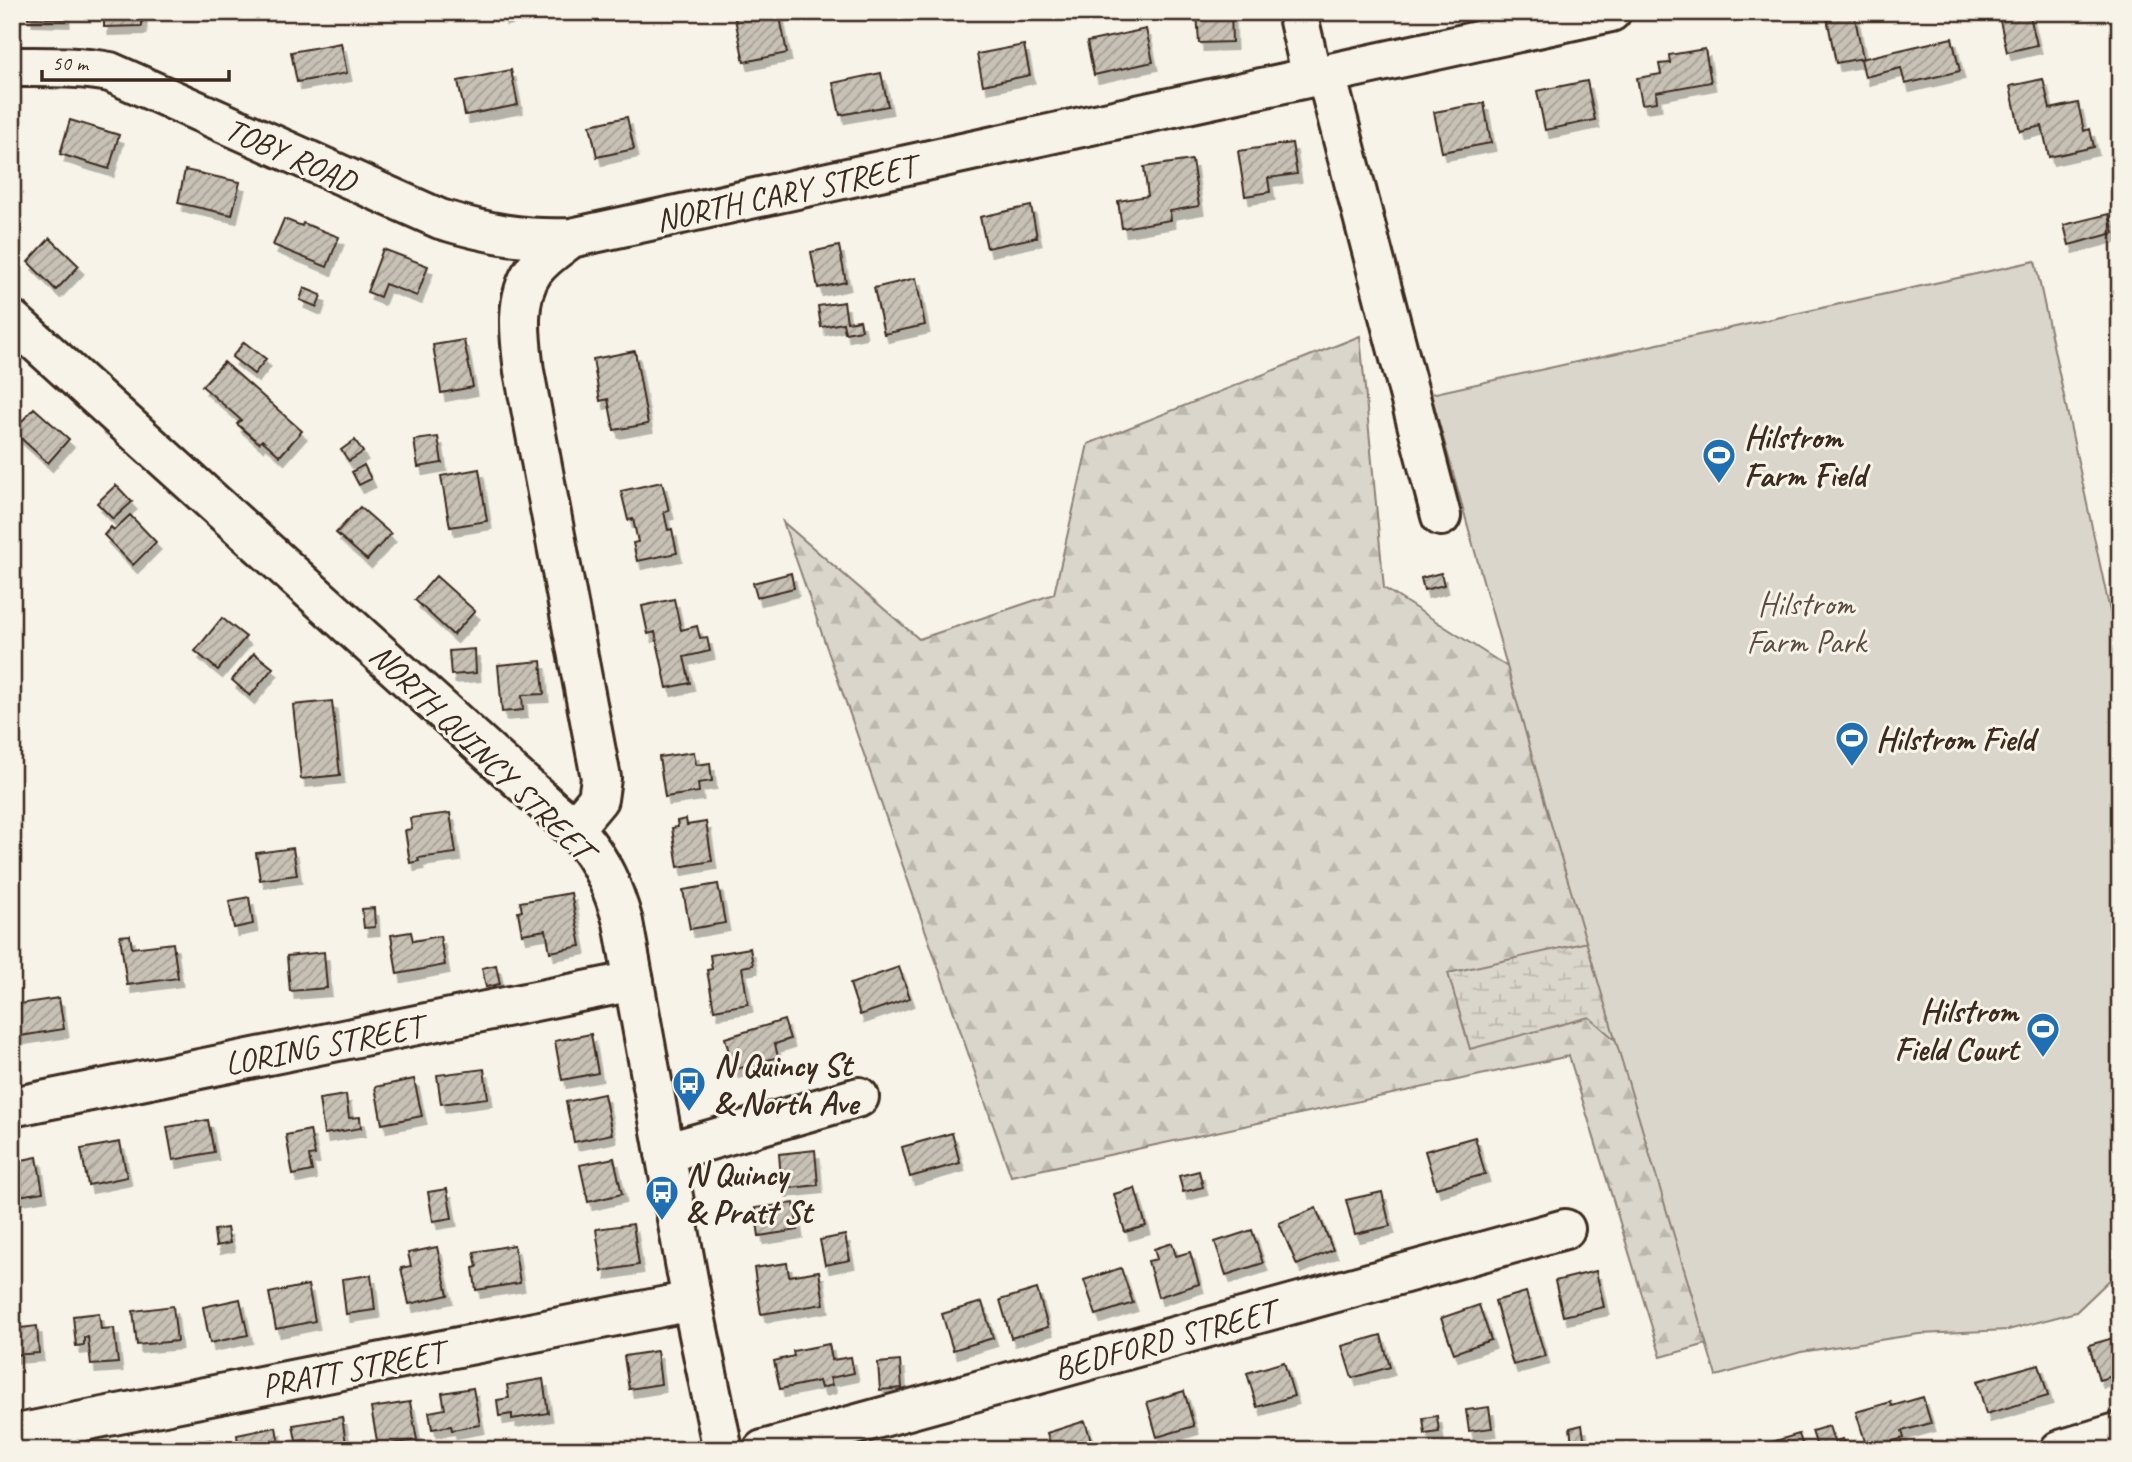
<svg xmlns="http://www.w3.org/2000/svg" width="2132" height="1462" font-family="Caveat,sans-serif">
  <defs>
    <pattern id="forest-firs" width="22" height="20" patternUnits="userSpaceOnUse" patternTransform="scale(1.75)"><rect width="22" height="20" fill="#dbd6cb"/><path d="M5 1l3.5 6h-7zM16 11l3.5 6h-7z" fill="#bdb8ae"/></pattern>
    <pattern id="wetland-marsh" width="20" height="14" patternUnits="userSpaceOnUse" patternTransform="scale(1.75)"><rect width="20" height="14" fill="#dbd6cb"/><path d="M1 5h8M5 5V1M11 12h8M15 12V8" fill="none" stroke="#bdb8ae"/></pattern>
    <pattern id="building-hatch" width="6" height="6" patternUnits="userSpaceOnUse" patternTransform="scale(1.75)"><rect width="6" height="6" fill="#c8c1b6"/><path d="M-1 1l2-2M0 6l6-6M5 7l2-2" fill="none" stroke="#a49d93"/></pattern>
    <filter id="shadow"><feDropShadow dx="4.5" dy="8" stdDeviation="0" flood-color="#0004"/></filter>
  </defs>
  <rect width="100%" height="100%" fill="#f7f3e8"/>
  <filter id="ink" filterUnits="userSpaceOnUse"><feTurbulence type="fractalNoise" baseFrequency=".0143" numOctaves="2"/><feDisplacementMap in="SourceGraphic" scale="14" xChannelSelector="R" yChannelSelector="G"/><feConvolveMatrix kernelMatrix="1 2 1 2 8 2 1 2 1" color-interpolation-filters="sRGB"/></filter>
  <g filter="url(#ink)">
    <path fill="url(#forest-firs)" stroke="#8b8074" stroke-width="2" d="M1360 336 1384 588 1617 737 2049 1247 1661 1357 1569 1056 1011 1176 783 522 919 639 1054 594 1088 444Z"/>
    <path fill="url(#wetland-marsh)" stroke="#8b8074" stroke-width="2" d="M1624 934 1657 1076 1589 1017 1470 1049 1448 973Z"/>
    <path fill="#dbd6cb" stroke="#8b8074" stroke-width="2" d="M2035 261 2120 658V1270L2076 1312 2008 1330 1919 1334 1801 1352 1716 1376 1551 824 1431 394Z"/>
    <path fill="url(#building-hatch)" stroke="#3b2a1e" stroke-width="2" filter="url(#shadow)" d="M28 12H65V19L28 18Z
      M104 12H142V26L104 27Z
      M501 12H514V15L502 17Z
      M743 12H779L787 53 744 62 734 14Z
      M1197 12H1231L1232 42 1199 43Z
      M1998 12H2029L2037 45 2007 52Z
      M1854 13 1863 58 1836 63 1827 18Z
      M1146 29 1153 62 1094 75 1087 42Z
      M1952 38 1960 71 1905 84 1901 68 1865 77 1861 59Z
      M341 43 347 73 297 82 291 52Z
      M1024 45 1030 75 983 85 977 54Z
      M1705 49 1711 82 1656 92 1657 102 1642 104 1637 78 1661 74 1659 64 1670 63 1669 55Z
      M511 70 518 105 465 115 458 81Z
      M881 73 888 106 840 115 833 83Z
      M2043 79 2050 109 2078 103 2084 131 2090 129 2094 147 2049 157 2042 126 2020 131 2010 86Z
      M1587 81 1595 120 1545 130 1537 91Z
      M1484 103 1491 143 1442 152 1434 112Z
      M627 117 634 149 597 157 590 125Z
      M70 120 119 135 109 169 60 154Z
      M1292 143 1297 174 1268 178 1270 192 1245 196 1238 151Z
      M1192 160 1199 206 1170 211 1171 220 1122 228 1118 201 1148 196 1144 167Z
      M185 170 240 182 232 215 178 203Z
      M1031 206 1037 237 987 248 980 217Z
      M2109 214 2114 233 2069 245 2064 225Z
      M284 219 302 226 303 223 339 237 327 267 273 245Z
      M50 238 79 266 56 290 28 262Z
      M839 246 846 282 818 288 811 252Z
      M383 249 428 266 417 296 385 284 380 297 367 292Z
      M916 278 925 325 884 334 874 288Z
      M304 288 321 295 317 307 300 300Z
      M844 302 847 322 860 320 862 330 845 333 843 323 821 327 818 306Z
      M464 340 473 387 441 393 433 345Z
      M244 342 266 359 254 374 232 357Z
      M635 351 648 424 614 430 608 399 600 401 593 359Z
      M224 362 302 431 280 456 262 440 259 443 237 424 241 420 202 386Z
      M34 408 69 439 48 463 13 431Z
      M438 437 442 463 418 467 414 440Z
      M355 440 363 452 349 461 341 450Z
      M364 465 371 479 359 485 352 472Z
      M479 469 487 521 450 527 441 476Z
      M662 482 669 511 664 512 668 530 672 529 677 553 637 561 633 543 638 542 633 519 628 520 621 491Z
      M116 485 132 502 113 519 97 503Z
      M360 507 391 534 367 560 336 533Z
      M130 515 156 542 133 565 104 535 111 527 114 530Z
      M791 573 794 588 757 597 753 583Z
      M1441 573 1444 585 1424 590 1421 578Z
      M436 576 475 611 453 635 415 600Z
      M674 599 681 630 697 626 700 638 707 637 710 651 684 657 690 683 667 688 655 632 648 634 642 606Z
      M222 618 246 637 218 670 195 651Z
      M475 649 476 673 451 675 449 651Z
      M254 653 273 668 250 696 232 680Z
      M541 661 544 694 522 695 523 710 502 712 498 665Z
      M332 701 340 775 301 779 293 705Z
      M694 752 696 765 710 763 712 781 698 783 699 792 665 797 659 757Z
      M450 813 456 853 418 858 419 861 410 863 405 830 412 829 410 818Z
      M686 819 687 825 706 822 712 861 678 867 672 828 678 827 677 821Z
      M293 848 297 875 260 880 256 853Z
      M718 884 725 923 690 929 683 890Z
      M571 893 581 946 550 952 546 930 522 934 518 912 522 911 520 902Z
      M249 897 253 924 234 928 229 901Z
      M374 908 375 927 364 928 362 909Z
      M411 932 413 941 440 936 445 965 397 974 391 935Z
      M130 935 132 948 173 943 178 978 127 985 120 936Z
      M750 948 753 965 742 967 748 1004 714 1010 707 970 712 969 710 955Z
      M324 952 327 988 290 991 287 956Z
      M496 965 500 984 486 987 482 968Z
      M899 967 910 998 860 1015 850 984Z
      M59 998 64 1029 14 1037 12 1005Z
      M784 1020 790 1039 775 1044 778 1057 734 1070 725 1038Z
      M591 1034 598 1073 562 1080 555 1041Z
      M484 1069 488 1098 441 1104 437 1075Z
      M414 1079 422 1116 382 1124 375 1087Z
      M604 1094 612 1134 574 1142 566 1102Z
      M346 1095 349 1118 360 1117 361 1128 324 1134 319 1099Z
      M208 1120 214 1152 173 1160 167 1127Z
      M310 1130 315 1155 309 1156 312 1171 293 1175 286 1135Z
      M952 1133 960 1163 910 1177 902 1147Z
      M1475 1137 1485 1174 1436 1188 1425 1151Z
      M120 1142 127 1177 88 1185 81 1149Z
      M815 1150 818 1185 782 1189 779 1154Z
      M37 1157 43 1192 12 1197V1162Z
      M614 1158 622 1194 588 1202 580 1165Z
      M1199 1171 1203 1187 1183 1192 1179 1176Z
      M1135 1188 1146 1226 1125 1232 1114 1194Z
      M447 1189 452 1218 433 1221 428 1192Z
      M1382 1192 1390 1226 1355 1234 1346 1200Z
      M794 1203 798 1230 759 1236 755 1208Z
      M1316 1208 1333 1250 1297 1265 1279 1223Z
      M633 1224 639 1265 602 1271 596 1229Z
      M227 1228 230 1243 216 1246 214 1230Z
      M1252 1230 1263 1263 1226 1275 1215 1242Z
      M845 1235 850 1260 825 1265 820 1240Z
      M1172 1243 1176 1256 1190 1252 1199 1284 1158 1297 1148 1261 1157 1259 1154 1249Z
      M514 1245 520 1283 476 1290 473 1268 477 1267 474 1252Z
      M437 1247 448 1295 409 1304 401 1268 411 1266 408 1253Z
      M787 1263 789 1276 819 1271 824 1304 761 1314 754 1268Z
      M1121 1268 1133 1303 1096 1315 1084 1280Z
      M1596 1271 1604 1307 1563 1316 1555 1281Z
      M371 1275 375 1310 346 1314 342 1279Z
      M308 1285 315 1321 276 1329 269 1293Z
      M1037 1289 1048 1327 1011 1338 1000 1300Z
      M1526 1292 1545 1356 1513 1365 1495 1301Z
      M240 1299 248 1335 210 1343 203 1307Z
      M982 1302 993 1338 953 1350 942 1314Z
      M1479 1305 1491 1340 1454 1353 1441 1318Z
      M173 1306 177 1341 137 1345 133 1311Z
      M99 1313 101 1329 114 1328 118 1363 91 1365 88 1337 84 1338V1345L76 1346 73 1316Z
      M37 1326 39 1353 13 1355 12 1329Z
      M1381 1335 1390 1367 1352 1378 1342 1346Z
      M2120 1336V1374L2099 1380 2089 1345Z
      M829 1344 832 1360 851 1357 854 1373 830 1378 832 1385 821 1388 819 1381 780 1389 774 1361 794 1356 793 1351Z
      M657 1351 661 1384 629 1389 624 1356Z
      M900 1361 902 1388 880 1390 878 1363Z
      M1284 1362 1294 1396 1257 1407 1247 1373Z
      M2039 1364 2048 1396 1986 1414 1977 1381Z
      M543 1379 548 1413 512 1419V1414L499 1416 497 1400 509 1398 507 1385Z
      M473 1388 480 1425 452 1430 451 1426 432 1429 429 1412 445 1409 442 1393Z
      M1184 1391 1194 1426 1157 1437 1147 1402Z
      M1923 1397 1931 1423 1902 1431 1904 1438 1867 1448 1856 1412 1891 1402 1892 1406Z
      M410 1402 417 1440 378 1446 371 1408Z
      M1489 1407 1492 1428 1469 1431 1466 1410Z
      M1437 1416 1439 1432 1425 1434 1423 1418Z
      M342 1417 347 1450H309L307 1440 296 1441 293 1425Z
      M1085 1421 1094 1450H1052L1047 1433Z
      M1582 1425 1586 1450H1573L1570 1428Z
      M1829 1426 1834 1441 1843 1439 1846 1450H1809L1817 1447 1812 1431Z
      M276 1427 280 1450H239L237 1435Z
      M1799 1434 1804 1450H1774L1772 1442Z
      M210 1440 212 1450H171V1447Z"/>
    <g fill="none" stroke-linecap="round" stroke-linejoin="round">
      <defs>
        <path id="minor" d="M1297 12 1312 77
          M1326 74 1441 516
          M12 1107 634 981
          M665 1153 859 1097
          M12 1435 692 1301
          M763 1450 1565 1229
          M2060 1450 2120 1432"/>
        <path id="major" d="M12 67C45 67 78 66 110 72L440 219C487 233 522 240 571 238
          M12 320 547 805C558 815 570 824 579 835 602 860 614 891 623 922L692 1301 723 1450
          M573 829 598 799 601 778 524 371C520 338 514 298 534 270 544 257 558 248 571 238L1611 12"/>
      </defs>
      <use href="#minor" stroke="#3b2a1e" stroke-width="44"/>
      <use href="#major" stroke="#3b2a1e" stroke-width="44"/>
      <use href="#minor" stroke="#f7f3e8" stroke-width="38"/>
      <use href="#major" stroke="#f7f3e8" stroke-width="38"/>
    </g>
  </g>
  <defs>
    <symbol id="stadium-pin" viewBox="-11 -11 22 30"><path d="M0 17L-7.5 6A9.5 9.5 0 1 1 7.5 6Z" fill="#1f6fb2" stroke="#f7f3e8"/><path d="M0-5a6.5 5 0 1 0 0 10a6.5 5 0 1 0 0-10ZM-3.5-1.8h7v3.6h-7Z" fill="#fff"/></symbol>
    <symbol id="bus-pin" viewBox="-11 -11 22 30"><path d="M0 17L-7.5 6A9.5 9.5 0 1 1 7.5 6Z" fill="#1f6fb2" stroke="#f7f3e8"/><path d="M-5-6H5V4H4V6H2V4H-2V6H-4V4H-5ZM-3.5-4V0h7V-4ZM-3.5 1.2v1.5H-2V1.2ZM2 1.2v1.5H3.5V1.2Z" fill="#fff"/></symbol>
  </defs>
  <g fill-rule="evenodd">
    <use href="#stadium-pin" x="1700" y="436" width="38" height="52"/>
    <use href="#stadium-pin" x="1833" y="719" width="38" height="52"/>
    <use href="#stadium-pin" x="2024" y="1010" width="38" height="52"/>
    <use href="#bus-pin" x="670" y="1064" width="38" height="52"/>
    <use href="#bus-pin" x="643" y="1173" width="38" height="52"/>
  </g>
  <g text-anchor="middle" stroke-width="6" stroke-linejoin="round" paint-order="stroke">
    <g font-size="33" fill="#3b2a1e" stroke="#f7f3e8">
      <text transform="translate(291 154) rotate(24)" y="12">TOBY ROAD</text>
      <text transform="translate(785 192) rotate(-12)" y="12">NORTH CARY STREET</text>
      <text transform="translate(482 751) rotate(44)" y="12">NORTH QUINCY STREET</text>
      <text transform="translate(323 1044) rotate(-11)" y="12">LORING STREET</text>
      <text transform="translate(1164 1339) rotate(-15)" y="12">BEDFORD STREET</text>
      <text transform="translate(352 1368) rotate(-11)" y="12">PRATT STREET</text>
    </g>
    <g font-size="33" font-weight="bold" fill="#3b2a1e" stroke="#f7f3e8" text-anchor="start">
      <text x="1744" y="448">Hilstrom<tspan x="1744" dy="38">Farm Field</tspan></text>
      <text x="1876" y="750">Hilstrom Field</text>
      <text x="2018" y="1022" text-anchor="end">Hilstrom<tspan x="2018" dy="38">Field Court</tspan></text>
      <text x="714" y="1076">N Quincy St<tspan x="714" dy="38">&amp; North Ave</tspan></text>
      <text x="686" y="1185">N Quincy<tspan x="686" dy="38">&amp; Pratt St</tspan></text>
    </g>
    <g font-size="33" fill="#5b4c41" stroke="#f7f3e8">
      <text x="1806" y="615">Hilstrom<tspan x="1806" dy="38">Farm Park</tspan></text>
    </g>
  </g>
  <rect width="2132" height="1462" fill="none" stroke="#f7f3e8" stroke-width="42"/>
  <rect x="21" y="21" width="2090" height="1420" fill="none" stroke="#3b2a1e" stroke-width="2.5" filter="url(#ink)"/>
  <path d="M42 70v10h187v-10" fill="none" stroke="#3b2a1e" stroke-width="3.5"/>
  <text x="52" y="70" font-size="21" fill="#3b2a1e" stroke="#f7f3e8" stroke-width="5" paint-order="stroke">50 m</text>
</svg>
